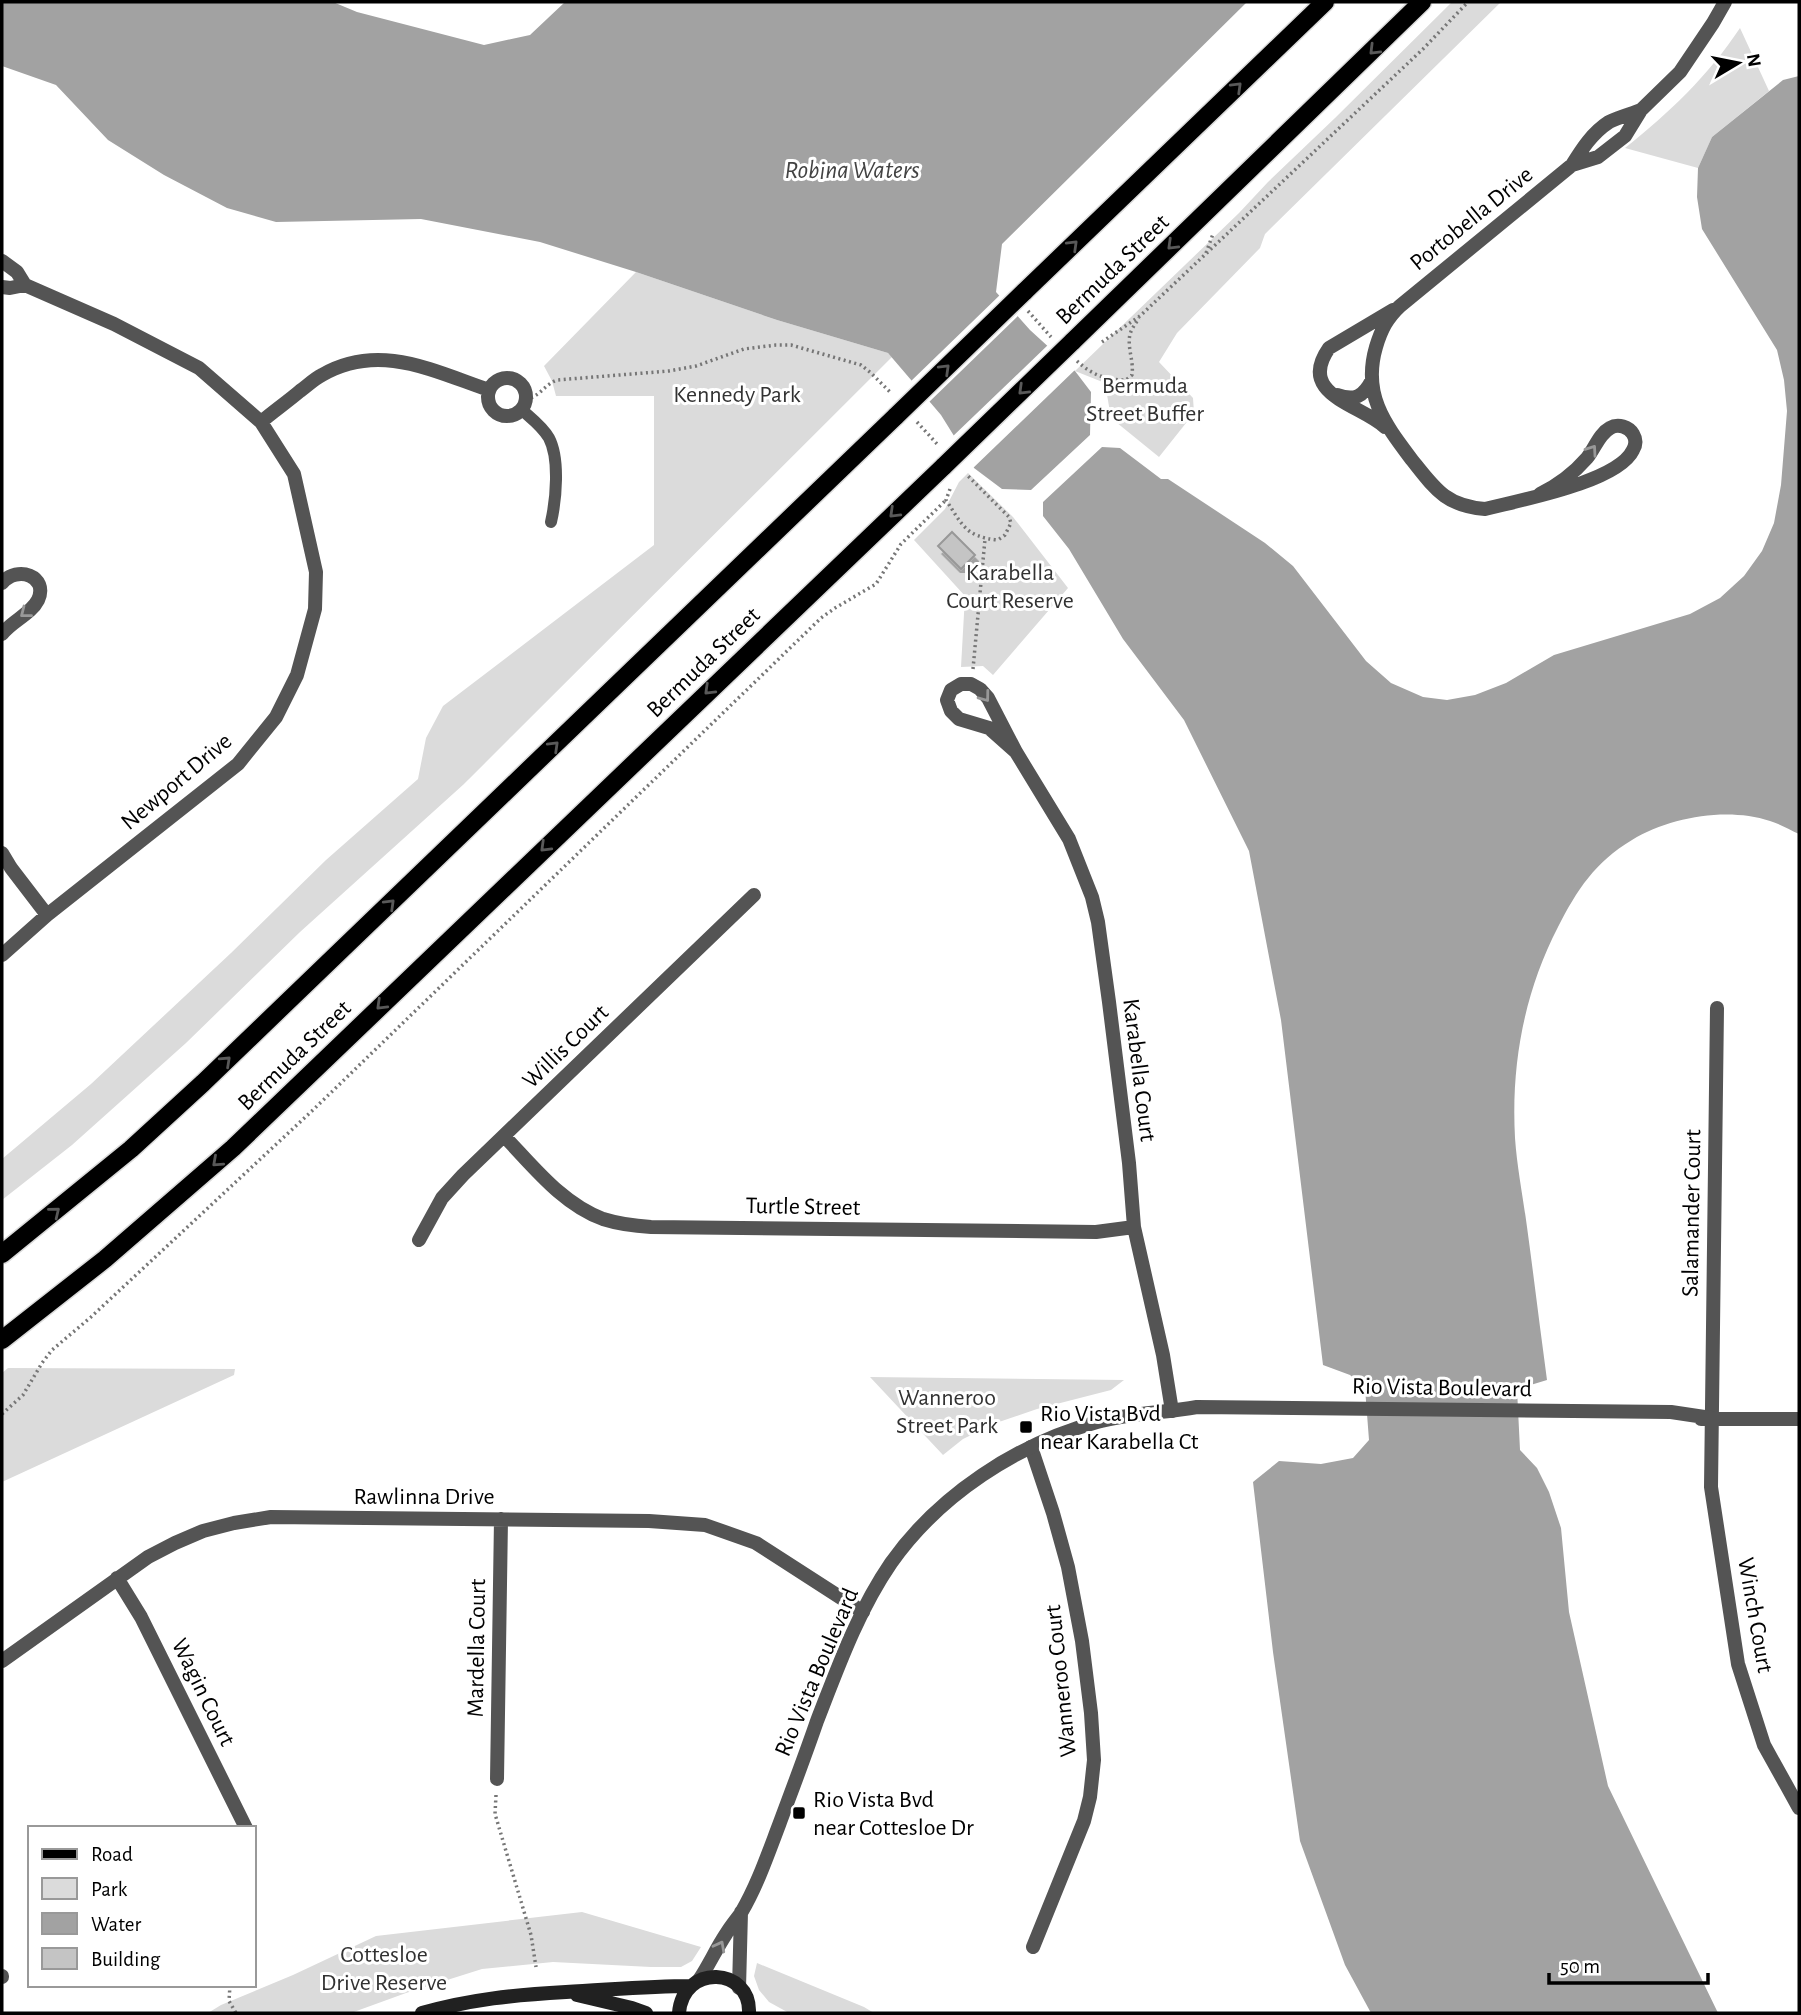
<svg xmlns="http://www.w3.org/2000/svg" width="1801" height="2015" font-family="'Alegreya Sans',sans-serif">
  <defs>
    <filter id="shadow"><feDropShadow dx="4.5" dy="8" stdDeviation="0" flood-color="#0004"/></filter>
  </defs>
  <rect width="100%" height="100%" fill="#fff"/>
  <path fill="#dbdbdb" d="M1452 2H1501L1265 234 1260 248 1177 333 1159 362 1193 398 1194 413 1159 457 1111 418 1105 383 1075 371 1239 213 1268 182 1335 118Z
    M1740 28 1769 91 1712 137 1698 168 1625 148C1669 113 1708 76 1740 28Z
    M636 272 777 320 888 353 892 357 464 784 300 932 186 1043 72 1145 2 1200V1159L91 1084 231 953 326 860 418 779 426 738 443 706 654 545V396H556L552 381 544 366Z
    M968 473 1013 517 1068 588 993 675 983 666 961 667 965 596 914 540 945 509 959 482Z
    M8 1368 235 1369 234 1375 2 1482V1373Z
    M870 1377 1124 1380 1111 1390 1037 1409 996 1423 963 1439 943 1455Z
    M582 1912 701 1947 692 1961 681 1967H651L553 1962 482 1969 406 1993 351 2013H208L221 2005 293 1975 376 1936Z
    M757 1963 864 2007 874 2013H789L769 2002 759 1990 754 1976Z"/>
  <path fill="#a2a2a2" d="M2 2H333L357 12 484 45 530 35 565 2H1247L1002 244 996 292 1030 330 1075 371 1091 392 1090 435 1031 490 1002 489 974 468 941 415 888 353 777 320 636 272 540 242 421 219 276 222 227 208 164 175 108 140 56 85 2 66Z
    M1799 76V834C1790 830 1780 824 1770 821 1727 807 1670 817 1632 840 1595 862 1577 890 1558 927 1524 993 1511 1064 1515 1138 1517 1167 1523 1197 1527 1227 1534 1278 1540 1329 1547 1380L1517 1389 1520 1450 1537 1468 1549 1492 1561 1528 1569 1612 1608 1786 1718 2013H1371L1345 1965 1300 1841 1273 1652 1253 1482 1279 1461 1321 1464 1353 1458 1369 1440 1365 1388 1350 1375 1323 1365 1281 1020 1249 851 1184 720 1123 639 1069 549 1043 516V502L1102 447 1120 448 1161 479H1168L1265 543 1293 566 1366 661 1391 683 1423 697 1447 700 1475 695 1506 683 1554 655 1690 614 1720 598 1744 576 1762 551 1774 523 1781 485 1787 411 1784 380 1777 350 1702 229 1697 197 1698 168 1712 137 1783 80Z"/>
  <path fill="#fff" d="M1002 293 1020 314 927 404 909 383Z
    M1050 343 1077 368 971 470 951 438Z"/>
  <path fill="#c4c4c4" stroke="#989898" stroke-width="2" filter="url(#shadow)" d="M952 532 975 555 961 569 938 546Z"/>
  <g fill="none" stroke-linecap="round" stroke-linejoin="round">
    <defs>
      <path id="primary" d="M1024 292 1325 2
        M1072 342 1422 2
        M2 1254 131 1149 203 1083 896 416
        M2 1340 105 1259 233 1148 944 466"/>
    </defs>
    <use href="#primary" stroke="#dbdbdb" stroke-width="21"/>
    <path stroke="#767676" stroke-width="3.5" stroke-dasharray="2 3.5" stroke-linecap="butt" d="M1206 253 1213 234
      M1028 311 1051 337
      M1102 342 1140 316 1423 49 1468 2
      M1077 361C1092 375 1106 380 1126 380L1132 375C1134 361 1127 348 1130 334 1132 328 1136 323 1139 318
      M531 398C542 393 546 384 557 380L669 371 696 366 744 349 776 345H791L861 365 871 373 891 393
      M917 422 938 445
      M950 489 946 500C962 524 965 537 998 540L1005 535 1011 523 1009 517 967 475
      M973 669 985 539
      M2 1414 23 1395 42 1363 52 1350 91 1317 314 1109 821 618 835 608 876 584 901 544 946 500
      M496 1795 495 1814 531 1935 536 1967
      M230 1985 229 2001 236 2013"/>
    <path stroke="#545454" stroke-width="12" d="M522 410C531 418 543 427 549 438 560 459 556 500 551 522"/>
    <path stroke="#545454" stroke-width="14" d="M1572 165 1598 157 1625 136 1641 110 1680 72 1713 23 1725 2
      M2 261 17 272 25 285 114 324 199 368 261 422 294 474 316 572 315 609 297 675 276 717 238 764 47 915 2 955
      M2 287 10 288 25 285
      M488 397a19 19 0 1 1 38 0a19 19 0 1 1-38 0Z
      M1337 395C1355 401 1363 397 1372 380
      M261 422C274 411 287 402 300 391 307 386 314 379 322 375 379 342 433 371 489 390
      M1385 427C1360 404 1296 395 1329 348L1393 310
      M1540 494C1558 485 1574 473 1587 458 1595 448 1599 434 1610 428 1618 423 1629 427 1633 434 1636 439 1636 445 1633 450 1618 482 1520 500 1485 509 1446 506 1435 489 1412 460 1385 424 1362 395 1376 347 1381 330 1387 318 1400 306L1572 165C1582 149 1592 133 1609 122 1619 117 1631 114 1641 110
      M2 583C17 565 49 576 38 600 31 614 12 621 2 634
      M1016 752 989 728 959 719 951 711 947 700 951 690 961 684H971L980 689 988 698 1016 752 1069 839 1092 897 1098 922 1109 1002 1129 1163 1134 1227 1163 1355 1172 1411
      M2 853 11 868 47 915
      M1717 1008 1711 1487 1738 1664 1764 1745 1799 1808
      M504 1136C533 1166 562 1204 603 1219 619 1224 635 1226 651 1227L1096 1232 1134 1227
      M419 1240 442 1198 463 1175 754 895
      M1031 1447 1053 1513 1068 1567 1082 1641 1091 1713 1094 1760 1090 1797 1084 1821 1033 1947
      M117 1578 141 1617 246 1828
      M2 1661 148 1557 175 1543 203 1531 234 1523 271 1517 649 1521 705 1525 756 1543 863 1612
      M497 1779 501 1519
      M2 1976V1977"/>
    <path stroke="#545454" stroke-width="14" d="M1701 1419H1799
      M699 1980C709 1965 716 1949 726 1934 730 1927 736 1920 741 1913 757 1886 768 1854 779 1825 792 1790 805 1756 817 1721 838 1667 858 1611 891 1563 939 1495 1017 1444 1097 1422 1130 1413 1164 1413 1197 1407L1671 1412 1711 1418
      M739 1988 741 1912"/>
    <path stroke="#212121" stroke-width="14" d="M577 1995 632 2008 646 2013
      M422 2013C471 1999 515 1995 566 1992 607 1990 648 1986 690 1986
      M679 2013C683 1963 751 1967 749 2013"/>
    <use href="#primary" stroke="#000" stroke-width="18"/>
    <defs>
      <path id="primary-bridge" d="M896 416 1024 292
        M944 466 1072 342"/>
    </defs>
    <use href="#primary-bridge" stroke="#dbdbdb" stroke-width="21" stroke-linecap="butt"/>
    <use href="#primary-bridge" stroke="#000" stroke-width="18"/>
  </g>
  <defs><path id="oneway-chevron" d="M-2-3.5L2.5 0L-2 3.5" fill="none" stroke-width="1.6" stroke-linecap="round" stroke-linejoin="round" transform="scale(1.75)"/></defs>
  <g stroke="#595959">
    <use href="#oneway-chevron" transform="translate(1374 50) rotate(135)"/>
    <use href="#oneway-chevron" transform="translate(1237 87) rotate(-44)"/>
    <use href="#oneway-chevron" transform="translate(1073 245) rotate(-44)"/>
    <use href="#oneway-chevron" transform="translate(1172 245) rotate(136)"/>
    <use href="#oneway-chevron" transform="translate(945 369) rotate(-44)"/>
    <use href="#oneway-chevron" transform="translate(1023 390) rotate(136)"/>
    <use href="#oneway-chevron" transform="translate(894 513) rotate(136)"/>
    <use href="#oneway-chevron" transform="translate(709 690) rotate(136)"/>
    <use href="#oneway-chevron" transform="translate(554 746) rotate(-44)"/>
    <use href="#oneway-chevron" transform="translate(545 847) rotate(136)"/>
    <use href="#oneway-chevron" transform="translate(390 904) rotate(-44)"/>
    <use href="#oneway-chevron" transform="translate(381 1005) rotate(136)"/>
    <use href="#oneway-chevron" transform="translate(226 1061) rotate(-43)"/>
    <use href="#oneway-chevron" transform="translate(217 1162) rotate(138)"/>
    <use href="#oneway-chevron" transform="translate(55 1212) rotate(-39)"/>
  </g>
  <g stroke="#989898">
    <use href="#oneway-chevron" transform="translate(1592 450) rotate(-55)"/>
    <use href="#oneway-chevron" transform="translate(25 613) rotate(142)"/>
    <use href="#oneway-chevron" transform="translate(985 697) rotate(53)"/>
    <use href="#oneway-chevron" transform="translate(720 1946) rotate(-62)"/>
  </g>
  <g fill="#000" stroke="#fff" stroke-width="2.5">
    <rect x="1019" y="1420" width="14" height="14" rx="3.5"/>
    <rect x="792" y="1806" width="14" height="14" rx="3.5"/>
  </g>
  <g text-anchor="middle" stroke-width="6" stroke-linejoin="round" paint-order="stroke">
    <g font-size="24" fill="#000" stroke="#fff">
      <text transform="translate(1471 218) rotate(-39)" y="8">Portobella Drive</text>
      <text transform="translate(1112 269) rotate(-44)" y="8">Bermuda Street</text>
      <text transform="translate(703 662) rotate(-44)" y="8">Bermuda Street</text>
      <text transform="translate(176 781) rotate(-40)" y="8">Newport Drive</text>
      <text transform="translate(565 1046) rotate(-44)" y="8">Willis Court</text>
      <text transform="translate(294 1055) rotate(-44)" y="8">Bermuda Street</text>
      <text transform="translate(1140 1070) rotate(83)" y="8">Karabella Court</text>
      <text transform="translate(803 1206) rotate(1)" y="8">Turtle Street</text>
      <text transform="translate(1691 1213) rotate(-89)" y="8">Salamander Court</text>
      <text transform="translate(1442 1387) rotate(1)" y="8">Rio Vista Boulevard</text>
      <text x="424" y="1504">Rawlinna Drive</text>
      <text transform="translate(1756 1615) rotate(80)" y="8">Winch Court</text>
      <text transform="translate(476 1648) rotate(-89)" y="8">Mardella Court</text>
      <text transform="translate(816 1672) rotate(-67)" y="8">Rio Vista Boulevard</text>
      <text transform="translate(1060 1681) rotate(-96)" y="8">Wanneroo Court</text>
      <text transform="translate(204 1692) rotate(64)" y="8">Wagin Court</text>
    </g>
    <g font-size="24" fill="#323232" stroke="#fff">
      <text x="1145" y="393">Bermuda<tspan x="1145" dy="28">Street Buffer</tspan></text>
      <text x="737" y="402">Kennedy Park</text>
      <text x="1010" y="580">Karabella<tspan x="1010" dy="28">Court Reserve</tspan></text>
      <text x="947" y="1405">Wanneroo<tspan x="947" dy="28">Street Park</tspan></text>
      <text x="384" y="1962">Cottesloe<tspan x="384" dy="28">Drive Reserve</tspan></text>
    </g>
    <g font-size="24" fill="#000" stroke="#fff" text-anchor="start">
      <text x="1040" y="1421">Rio Vista Bvd<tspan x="1040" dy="28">near Karabella Ct</tspan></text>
      <text x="813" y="1807">Rio Vista Bvd<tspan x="813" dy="28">near Cottesloe Dr</tspan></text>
    </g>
    <g font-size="26" font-style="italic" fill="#434343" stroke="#fff">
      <text x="852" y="178">Robina Waters</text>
    </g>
  </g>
  <rect width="1801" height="2015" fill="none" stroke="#000000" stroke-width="7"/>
  <rect x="28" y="1826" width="228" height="161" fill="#ffffff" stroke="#999999" stroke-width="2"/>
  <rect x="42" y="1849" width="35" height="10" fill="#000000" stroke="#999999" stroke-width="2"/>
  <text x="91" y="1861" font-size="21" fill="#000000">Road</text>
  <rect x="42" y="1878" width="35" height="21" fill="#dbdbdb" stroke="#999999" stroke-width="2"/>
  <text x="91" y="1896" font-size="21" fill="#000000">Park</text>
  <rect x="42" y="1913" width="35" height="21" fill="#a2a2a2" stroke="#999999" stroke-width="2"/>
  <text x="91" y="1931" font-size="21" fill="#000000">Water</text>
  <rect x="42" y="1948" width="35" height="21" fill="#c4c4c4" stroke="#999999" stroke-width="2"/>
  <text x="91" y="1966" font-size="21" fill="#000000">Building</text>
  <g transform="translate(1738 63) rotate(80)" stroke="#ffffff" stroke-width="5" paint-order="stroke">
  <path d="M0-5L12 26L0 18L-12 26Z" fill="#000000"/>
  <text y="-10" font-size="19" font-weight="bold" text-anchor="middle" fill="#000000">N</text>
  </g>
  <path d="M1549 1973v10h159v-10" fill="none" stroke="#000000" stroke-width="3.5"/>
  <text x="1560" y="1973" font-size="21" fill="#000000" stroke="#ffffff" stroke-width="5" paint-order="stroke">50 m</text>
</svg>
